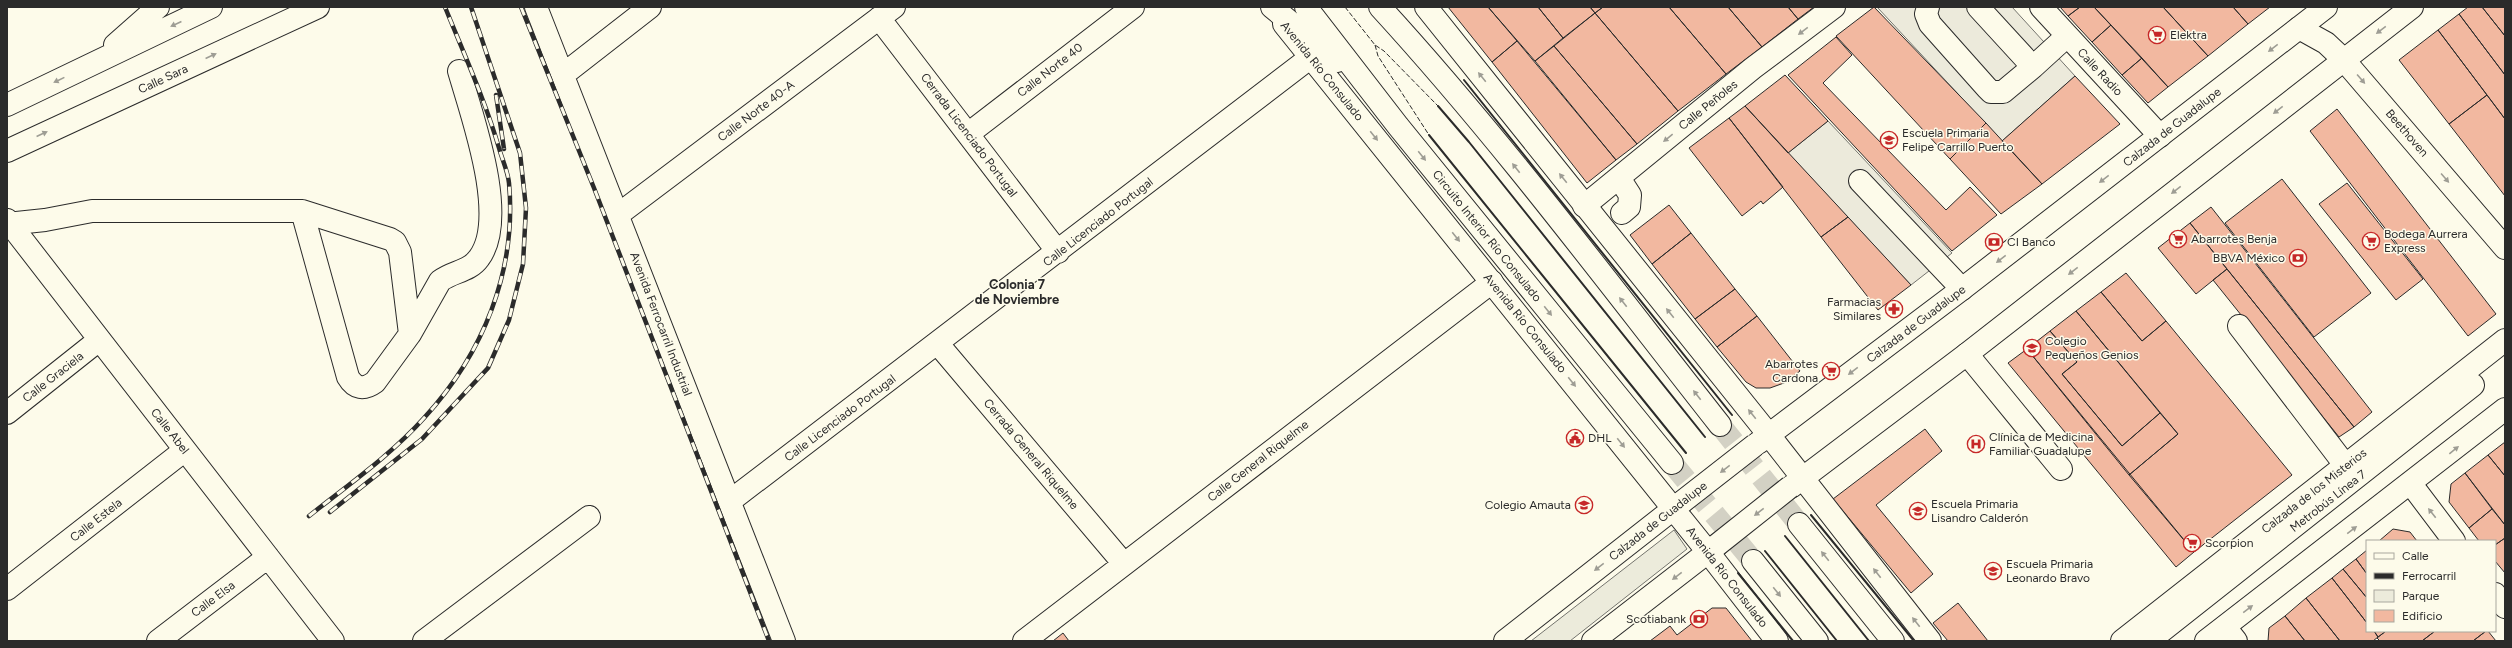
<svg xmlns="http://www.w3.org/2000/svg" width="2512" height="648" font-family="Figtree,sans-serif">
  <rect width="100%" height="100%" fill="#fdfbea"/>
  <path fill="#ecebdb" stroke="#74746e" d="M1674 530 1687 549 1570 641H1531Z"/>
  <path fill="#eceadb" stroke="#74746e" d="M1877 7H2012L2075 76 2002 141Z
    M1828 121 1952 253 1911 285 1788 153Z"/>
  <path fill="#f2b8a0" stroke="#2b2b2b" d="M1448 7H1488L1517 41 1492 62Z
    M1488 7H1538L1563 38 1535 61Z
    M1538 7H1590L1595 13 1563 38Z
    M1590 7H1603L1595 13Z
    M1603 7H1669L1726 74 1678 111 1595 13Z
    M1669 7H1728L1762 47 1726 74Z
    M1728 7H1788L1798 19 1762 47Z
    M1788 7H1814L1798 19Z
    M1874 7 1986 123 1950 159 1836 36Z
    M2060 7H2080L2068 16Z
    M2080 7H2094L2111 25 2092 42 2068 16Z
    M2094 7H2163L2208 56 2168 87Z
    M2163 7H2233L2248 24 2208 56Z
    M2233 7H2270L2248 24Z
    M2468 7H2482L2505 36V75L2459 14Z
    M2482 7H2505V36Z
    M1595 13 1678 111 1637 144 1554 46Z
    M2459 14 2505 75V119L2438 30Z
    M2111 25 2142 58 2122 75 2092 42Z
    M2438 30 2487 95 2449 124 2399 60Z
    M1836 37 1852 55 1823 83 1946 210 1970 187 1997 215 1952 251 1788 75Z
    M1517 41 1616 160 1587 183 1492 62Z
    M1554 46 1637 144 1616 160 1535 61Z
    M2142 58 2168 87 2148 103 2122 75Z
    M1785 75 1828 121 1788 153 1745 106Z
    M2075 76 2120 124 2042 184 2002 141Z
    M2487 95 2505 119V196L2449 124Z
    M1745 106 1848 217 1821 237 1729 118Z
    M2337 109 2496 314 2468 336 2310 131Z
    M1729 118 1783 187 1763 204 1761 201 1742 216 1689 148Z
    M1986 123 2042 184 2001 214 1950 159Z
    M2282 179 2371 293 2314 337 2225 223Z
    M2347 183 2423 279 2396 300 2319 204Z
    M1669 205 1691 233 1652 264 1630 235Z
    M2211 207 2372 412 2354 427 2190 223Z
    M1848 217 1911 285 1878 310 1821 237Z
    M2190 223 2227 269 2196 294 2158 248Z
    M1691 233 1735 289 1695 319 1652 264Z
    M2227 269 2354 427 2339 437 2213 280Z
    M2126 273 2166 321 2142 341 2101 292Z
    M1735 289 1757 316 1717 347 1695 319Z
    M2101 292 2142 341 2166 321 2292 475 2194 552 2129 475 2178 434 2076 311Z
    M2076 311 2160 413 2122 446 2062 374 2077 362 2050 331Z
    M1757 316 1800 371 1784 383 1770 388H1756L1746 382 1717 347Z
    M2050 331 2077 362 2062 374 2122 446 2160 413 2178 434 2129 475 2027 349Z
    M2027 349 2194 552 2176 567 2008 363Z
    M1925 429 1942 451 1876 505 1933 574 1911 593 1833 499Z
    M2505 442V476L2488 455Z
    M2488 455 2505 476V525L2465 473Z
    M2465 473 2492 509 2469 528 2449 502 2451 484Z
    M2492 509 2505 525V538L2495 545V541H2479L2469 528Z
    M2393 529 2410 532 2417 541H2379Z
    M2505 538V573L2495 561V545Z
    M2367 550V574L2356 559Z
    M2356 559 2367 574V598L2343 569Z
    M2343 569 2367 598V623L2332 578Z
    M2332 578 2367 623V631H2374L2378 637 2373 641H2340L2306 598Z
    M2306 598 2340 641H2305L2285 616Z
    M1958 603 1988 641H1948L1933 623Z
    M1712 608H1726L1752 641H1650L1670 626 1677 635Z
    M2285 616 2305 641H2268L2269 628Z
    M2374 631H2386L2378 637Z
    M2386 631H2435L2422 641H2380L2377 638Z
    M2435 631H2486L2473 641H2422Z
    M2486 631H2488L2496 641H2473Z
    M1063 633 1069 641H1053Z"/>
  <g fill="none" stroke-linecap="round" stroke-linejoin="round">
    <path stroke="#d3d1c4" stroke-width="22" stroke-dasharray="22 11" stroke-linecap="butt" d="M1720 425 1799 524
      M1672 463 1753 561"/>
    <defs>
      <path id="minor" d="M536 7 784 641
        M1928 7 1926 14 1930 24 1987 88 1991 92H2003L2033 67 1978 7
        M2041 7 2160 136
        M879 18 1058 252
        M2299 28 2326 43 2343 59 2505 248
        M115 45 158 7
        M2033 67 2067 36
        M564 74 650 7
        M7 105 211 7
        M968 134 1133 7
        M7 151 318 7
        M1619 178 1630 195 1629 207 1622 213
        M1860 181 1962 289
        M1584 206 1753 68 1834 7
        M619 214 894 7
        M7 220 333 641
        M7 224 45 220 92 211H302L390 239 395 242 400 252 410 334 375 382C364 390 355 389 348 377L302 211
        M2239 326 2355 478
        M410 334 440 281C453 271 469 272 479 258 509 218 472 116 459 71
        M938 344 1124 564
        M1967 354 2061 469
        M7 413 99 340
        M2411 484 2454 541
        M730 501 1311 57
        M7 589 185 450
        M2495 594 2505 607
        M2225 627 2236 641
        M158 641 268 557
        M424 641 589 517
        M1024 641 1492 282
        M2122 641 2505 340
        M2149 641 2473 385"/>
      <path id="major" d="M1426 7 1769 435 1930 641
        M1284 24 1708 552 1777 641
        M1758 443 1962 289 2326 7
        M1791 487 1967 354 2412 7
        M1505 641 1682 502
        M1593 641 1717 545
        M2206 641 2505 409"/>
      <path id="highway" d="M1272 7 1337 61
        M1306 7 1398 126 1672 463
        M1380 7C1501 139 1609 284 1720 425
        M1799 524 1893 641
        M1753 561 1817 641"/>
    </defs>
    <use href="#minor" stroke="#2b2b2b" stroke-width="24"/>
    <use href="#major" stroke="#2b2b2b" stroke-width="24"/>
    <use href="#highway" stroke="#2b2b2b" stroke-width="24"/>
    <use href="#minor" stroke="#fdfbea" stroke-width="22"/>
    <use href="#major" stroke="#fdfbea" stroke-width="22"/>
    <use href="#highway" stroke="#fdfbea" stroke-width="22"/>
    <defs>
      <path id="rail" d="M521 7 594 188 769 641
        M496 95 504 149
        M330 512 422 439 488 368 509 320 523 264 526 208 520 153 471 7
        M309 516C348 485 391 455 424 418 483 354 517 271 509 183 508 172 502 159 499 148 485 100 464 54 445 7"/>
    </defs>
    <use href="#rail" stroke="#2b2b2b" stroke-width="4.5"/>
    <use href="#rail" stroke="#fdfbea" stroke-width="3" stroke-dasharray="9" stroke-linecap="butt"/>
    <defs>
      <path id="major-bridge" d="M1682 502 1755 445
        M1717 545 1790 487"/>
    </defs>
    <use href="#major-bridge" stroke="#2b2b2b" stroke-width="24" stroke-linecap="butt"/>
    <use href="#major-bridge" stroke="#fdfbea" stroke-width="22"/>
    <path stroke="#2b2b2b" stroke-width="1" stroke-dasharray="5 2" stroke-linecap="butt" d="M1345 7 1375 45 1384 51 1438 106
      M1375 45 1378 56 1429 135"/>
    <path stroke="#2b2b2b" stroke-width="2" d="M1464 80 1732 415
      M1438 106 1469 142 1705 437
      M1429 135 1686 453
      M1811 515 1914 641
      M1785 536 1869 641
      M1765 551 1837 641
      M1738 573 1793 641"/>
  </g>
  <defs><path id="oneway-solid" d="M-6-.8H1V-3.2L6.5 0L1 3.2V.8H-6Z"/></defs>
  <g fill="#9e9d94">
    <use href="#oneway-solid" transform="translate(176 24) rotate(155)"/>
    <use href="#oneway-solid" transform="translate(2381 30) rotate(143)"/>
    <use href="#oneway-solid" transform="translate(1803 31) rotate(143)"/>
    <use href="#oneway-solid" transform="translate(2273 48) rotate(142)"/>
    <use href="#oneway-solid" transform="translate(211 56) rotate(-25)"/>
    <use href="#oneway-solid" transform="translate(1482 77) rotate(-129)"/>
    <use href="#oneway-solid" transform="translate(2361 79) rotate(49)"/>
    <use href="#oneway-solid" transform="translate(59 80) rotate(154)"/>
    <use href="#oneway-solid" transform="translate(2278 110) rotate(142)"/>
    <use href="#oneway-solid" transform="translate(42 134) rotate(-25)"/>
    <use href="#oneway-solid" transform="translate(1374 136) rotate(51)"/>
    <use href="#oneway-solid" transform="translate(1668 138) rotate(141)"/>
    <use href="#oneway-solid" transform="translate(1422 156) rotate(51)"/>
    <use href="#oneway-solid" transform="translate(1516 168) rotate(-128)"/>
    <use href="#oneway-solid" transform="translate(1563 178) rotate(-129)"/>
    <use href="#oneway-solid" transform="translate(2445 178) rotate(49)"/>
    <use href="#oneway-solid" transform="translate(2104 179) rotate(142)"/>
    <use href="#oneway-solid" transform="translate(2176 190) rotate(142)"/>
    <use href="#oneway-solid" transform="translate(1456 237) rotate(51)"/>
    <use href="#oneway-solid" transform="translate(2001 259) rotate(142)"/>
    <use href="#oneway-solid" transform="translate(2073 271) rotate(142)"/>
    <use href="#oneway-solid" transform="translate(1623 302) rotate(-128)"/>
    <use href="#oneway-solid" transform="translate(1548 311) rotate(51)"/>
    <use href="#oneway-solid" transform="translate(1670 313) rotate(-129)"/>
    <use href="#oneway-solid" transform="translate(1853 371) rotate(143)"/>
    <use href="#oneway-solid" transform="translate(1572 382) rotate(51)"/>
    <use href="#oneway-solid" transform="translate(1697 395) rotate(-128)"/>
    <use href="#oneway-solid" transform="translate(1752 414) rotate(-129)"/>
    <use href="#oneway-solid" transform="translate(1621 443) rotate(51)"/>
    <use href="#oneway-solid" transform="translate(2454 450) rotate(-39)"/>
    <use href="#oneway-solid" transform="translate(1725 469) rotate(142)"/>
    <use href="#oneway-solid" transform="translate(1759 512) rotate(142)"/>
    <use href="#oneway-solid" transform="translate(2432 513) rotate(-128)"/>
    <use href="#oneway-solid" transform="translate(2352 530) rotate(-37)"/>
    <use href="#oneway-solid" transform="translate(1825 556) rotate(-129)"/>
    <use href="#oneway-solid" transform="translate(1599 567) rotate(142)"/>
    <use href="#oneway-solid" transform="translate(1877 573) rotate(-128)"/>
    <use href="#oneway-solid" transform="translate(1677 576) rotate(142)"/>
    <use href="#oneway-solid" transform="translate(1777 592) rotate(51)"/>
    <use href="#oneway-solid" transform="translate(2248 609) rotate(-37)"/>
    <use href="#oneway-solid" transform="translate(1916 622) rotate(-128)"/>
  </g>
  <defs>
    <symbol id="supermarket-ring" viewBox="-11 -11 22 22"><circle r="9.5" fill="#fdfbea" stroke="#c62828" stroke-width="1.5"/><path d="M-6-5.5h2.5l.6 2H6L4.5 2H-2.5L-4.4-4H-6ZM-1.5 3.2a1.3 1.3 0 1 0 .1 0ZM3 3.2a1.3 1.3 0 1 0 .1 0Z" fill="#c62828"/></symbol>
    <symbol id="school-ring" viewBox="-11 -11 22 22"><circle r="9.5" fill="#fdfbea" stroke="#c62828" stroke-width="1.5"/><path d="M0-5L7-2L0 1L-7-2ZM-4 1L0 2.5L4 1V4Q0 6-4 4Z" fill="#c62828"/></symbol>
    <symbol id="bank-ring" viewBox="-11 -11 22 22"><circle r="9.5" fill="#fdfbea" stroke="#c62828" stroke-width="1.5"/><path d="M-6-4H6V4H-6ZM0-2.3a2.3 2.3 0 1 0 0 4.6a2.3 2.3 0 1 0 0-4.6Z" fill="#c62828"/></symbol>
    <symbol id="pharmacy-ring" viewBox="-11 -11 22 22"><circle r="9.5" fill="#fdfbea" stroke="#c62828" stroke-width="1.5"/><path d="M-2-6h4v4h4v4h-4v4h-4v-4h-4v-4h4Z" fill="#c62828"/></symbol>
    <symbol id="civic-ring" viewBox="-11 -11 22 22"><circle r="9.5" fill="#fdfbea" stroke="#c62828" stroke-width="1.5"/><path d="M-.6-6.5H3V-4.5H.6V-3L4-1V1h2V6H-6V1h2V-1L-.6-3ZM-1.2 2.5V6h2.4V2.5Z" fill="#c62828"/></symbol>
    <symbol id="hospital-ring" viewBox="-11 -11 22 22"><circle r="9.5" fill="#fdfbea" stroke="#c62828" stroke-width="1.5"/><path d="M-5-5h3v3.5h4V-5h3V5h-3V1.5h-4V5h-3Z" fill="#c62828"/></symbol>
  </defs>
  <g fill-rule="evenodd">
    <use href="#supermarket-ring" x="2147" y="25" width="20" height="20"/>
    <use href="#school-ring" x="1879" y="130" width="20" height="20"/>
    <use href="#supermarket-ring" x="2168" y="229" width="20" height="20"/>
    <use href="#supermarket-ring" x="2361" y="231" width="20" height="20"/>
    <use href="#bank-ring" x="1984" y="232" width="20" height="20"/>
    <use href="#bank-ring" x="2288" y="248" width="20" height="20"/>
    <use href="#pharmacy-ring" x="1884" y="299" width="20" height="20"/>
    <use href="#school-ring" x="2022" y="338" width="20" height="20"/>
    <use href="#supermarket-ring" x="1821" y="361" width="20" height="20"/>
    <use href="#civic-ring" x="1565" y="428" width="20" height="20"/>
    <use href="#hospital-ring" x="1966" y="434" width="20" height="20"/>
    <use href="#school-ring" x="1574" y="495" width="20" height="20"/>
    <use href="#school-ring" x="1908" y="501" width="20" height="20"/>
    <use href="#supermarket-ring" x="2182" y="533" width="20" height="20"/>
    <use href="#school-ring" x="1983" y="561" width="20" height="20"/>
    <use href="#bank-ring" x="1689" y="609" width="20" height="20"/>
  </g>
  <g text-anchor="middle" stroke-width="3" stroke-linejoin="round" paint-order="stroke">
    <g font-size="12" fill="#2b2b2b" stroke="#fdfbea" text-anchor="start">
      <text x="2170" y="39">Elektra</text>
      <text x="1902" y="137">Escuela Primaria<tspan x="1902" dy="14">Felipe Carrillo Puerto</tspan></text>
      <text x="2384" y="238">Bodega Aurrera<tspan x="2384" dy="14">Express</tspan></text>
      <text x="2191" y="243">Abarrotes Benja</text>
      <text x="2007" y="246">CI Banco</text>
      <text x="2285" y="262" text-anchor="end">BBVA México</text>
      <text x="1881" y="306" text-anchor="end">Farmacias<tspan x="1881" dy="14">Similares</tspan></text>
      <text x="2045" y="345">Colegio<tspan x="2045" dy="14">Pequeños Genios</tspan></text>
      <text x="1818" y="368" text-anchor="end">Abarrotes<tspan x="1818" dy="14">Cardona</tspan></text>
      <text x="1989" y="441">Clínica de Medicina<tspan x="1989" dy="14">Familiar Guadalupe</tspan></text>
      <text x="1588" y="442">DHL</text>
      <text x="1931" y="508">Escuela Primaria<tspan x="1931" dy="14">Lisandro Calderón</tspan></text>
      <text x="1571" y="509" text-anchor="end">Colegio Amauta</text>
      <text x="2205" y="547">Scorpion</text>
      <text x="2006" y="568">Escuela Primaria<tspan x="2006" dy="14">Leonardo Bravo</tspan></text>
      <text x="1686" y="623" text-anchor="end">Scotiabank</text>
    </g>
    <g font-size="12" fill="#2b2b2b" stroke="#fdfbea">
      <text transform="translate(1050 70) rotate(-38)" y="4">Calle Norte 40</text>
      <text transform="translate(1322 71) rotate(51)" y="4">Avenida Río Consulado</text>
      <text transform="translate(2100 72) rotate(47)" y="4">Calle Radio</text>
      <text transform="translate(163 79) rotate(-25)" y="4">Calle Sara</text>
      <text transform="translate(1708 105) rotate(-39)" y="4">Calle Peñoles</text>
      <text transform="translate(756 111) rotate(-37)" y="4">Calle Norte 40-A</text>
      <text transform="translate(2172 127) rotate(-38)" y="4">Calzada de Guadalupe</text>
      <text transform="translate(2407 133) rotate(49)" y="4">Beethoven</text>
      <text transform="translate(969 135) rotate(53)" y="4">Cerrada Licenciado Portugal</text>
      <text transform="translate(1098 222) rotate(-38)" y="4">Calle Licenciado Portugal</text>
      <text transform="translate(1487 236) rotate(51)" y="4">Circuito Interior Río Consulado</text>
      <text transform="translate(1525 323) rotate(51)" y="4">Avenida Río Consulado</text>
      <text transform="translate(661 324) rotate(69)" y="4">Avenida Ferrocarril Industrial</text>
      <text transform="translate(1916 324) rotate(-37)" y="4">Calzada de Guadalupe</text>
      <text transform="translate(53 377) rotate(-38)" y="4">Calle Graciela</text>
      <text transform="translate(840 418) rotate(-37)" y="4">Calle Licenciado Portugal</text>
      <text transform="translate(170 431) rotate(52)" y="4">Calle Abel</text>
      <text transform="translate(1031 454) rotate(50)" y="4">Cerrada General Riquelme</text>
      <text transform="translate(1258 461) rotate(-38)" y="4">Calle General Riquelme</text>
      <text transform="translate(2314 491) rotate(-38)" y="4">Calzada de los Misterios</text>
      <text transform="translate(2328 501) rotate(-38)" y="4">Metrobús Línea 7</text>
      <text transform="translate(96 520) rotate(-38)" y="4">Calle Estela</text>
      <text transform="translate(1658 521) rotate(-38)" y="4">Calzada de Guadalupe</text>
      <text transform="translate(1727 577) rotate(52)" y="4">Avenida Río Consulado</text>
      <text transform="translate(213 599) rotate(-37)" y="4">Calle Elsa</text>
    </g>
    <g font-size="13" font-weight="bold" fill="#2b2b2b" stroke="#fdfbea">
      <text x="1017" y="289">Colonia 7<tspan x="1017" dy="15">de Noviembre</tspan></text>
    </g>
  </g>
  <rect width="2512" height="648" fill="none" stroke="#2b2b2b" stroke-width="16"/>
  <rect x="2366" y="540" width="130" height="92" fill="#fdfbea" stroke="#a9a89e"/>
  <rect x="2374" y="553" width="20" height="6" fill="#fdfbea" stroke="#a9a89e"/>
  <text x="2402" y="560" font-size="12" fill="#2b2b2b">Calle</text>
  <rect x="2374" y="573" width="20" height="6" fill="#2b2b2b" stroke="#a9a89e"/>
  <text x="2402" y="580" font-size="12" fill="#2b2b2b">Ferrocarril</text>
  <rect x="2374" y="590" width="20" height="12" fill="#ecebdb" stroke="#a9a89e"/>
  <text x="2402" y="600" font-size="12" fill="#2b2b2b">Parque</text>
  <rect x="2374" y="610" width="20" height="12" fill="#f2b8a0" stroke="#a9a89e"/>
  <text x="2402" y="620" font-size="12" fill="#2b2b2b">Edificio</text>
</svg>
